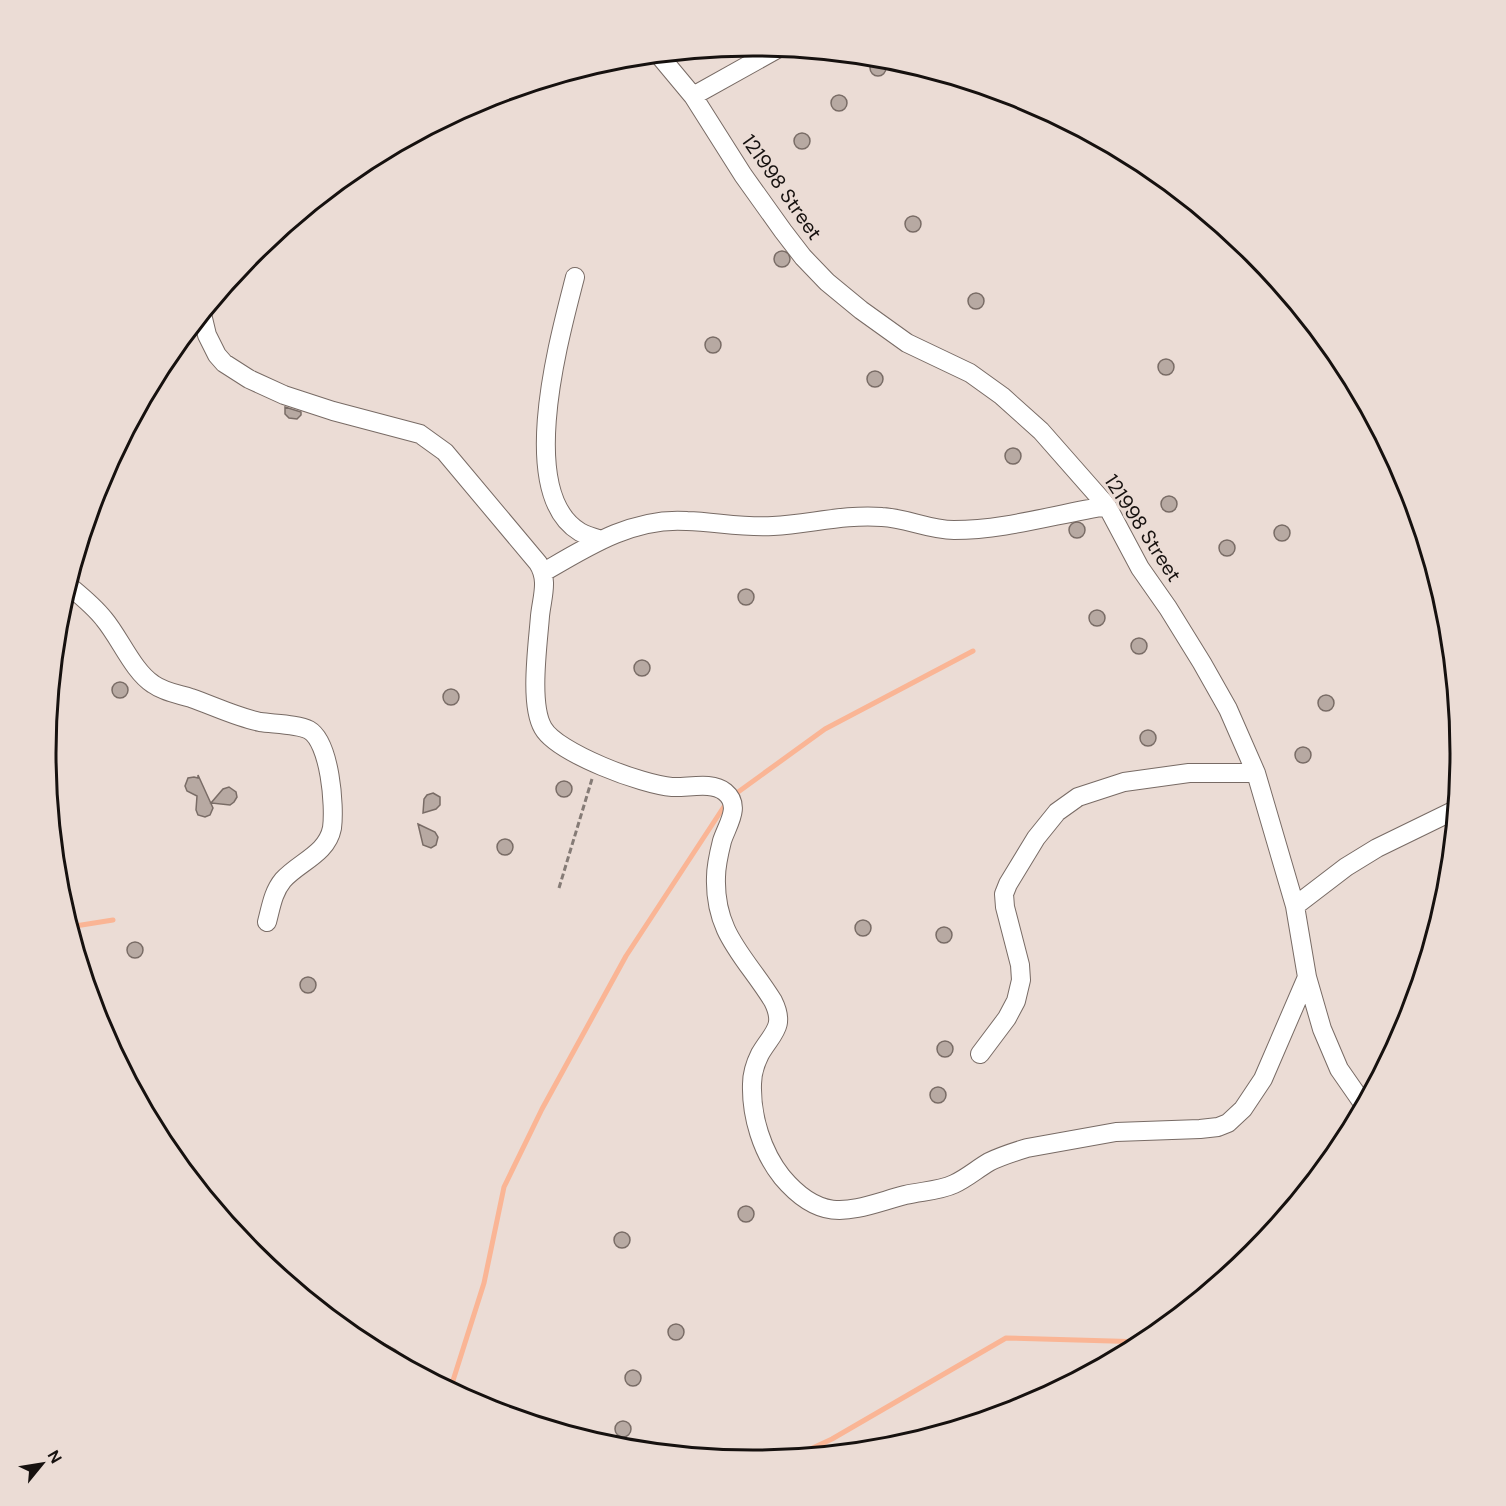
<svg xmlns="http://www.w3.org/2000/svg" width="1506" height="1506" font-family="'DM Sans',sans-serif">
  <rect width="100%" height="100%" fill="#ebdcd5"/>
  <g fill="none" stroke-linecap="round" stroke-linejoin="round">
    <path stroke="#fab595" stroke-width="5" d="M734 795 825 729 973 651
      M69 927 113 920
      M450 1390 484 1283 504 1187 542 1109 626 956 727 802
      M793 1457 832 1439 1006 1338 1146 1342"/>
  </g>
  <path fill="#b7a9a2" stroke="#796c66" stroke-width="1.5" d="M870 68a8 8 0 1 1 16 0a8 8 0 1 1-16 0Z
    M831 103a8 8 0 1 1 16 0a8 8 0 1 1-16 0Z
    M794 141a8 8 0 1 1 16 0a8 8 0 1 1-16 0Z
    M905 224a8 8 0 1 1 16 0a8 8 0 1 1-16 0Z
    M774 259a8 8 0 1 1 16 0a8 8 0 1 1-16 0Z
    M968 301a8 8 0 1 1 16 0a8 8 0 1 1-16 0Z
    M705 345a8 8 0 1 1 16 0a8 8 0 1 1-16 0Z
    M1158 367a8 8 0 1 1 16 0a8 8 0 1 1-16 0Z
    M867 379a8 8 0 1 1 16 0a8 8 0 1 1-16 0Z
    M285 407 301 412V415L297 419 289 418 285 414Z
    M1005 456a8 8 0 1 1 16 0a8 8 0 1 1-16 0Z
    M1161 504a8 8 0 1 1 16 0a8 8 0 1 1-16 0Z
    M1069 530a8 8 0 1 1 16 0a8 8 0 1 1-16 0Z
    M1274 533a8 8 0 1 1 16 0a8 8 0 1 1-16 0Z
    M1219 548a8 8 0 1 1 16 0a8 8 0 1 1-16 0Z
    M738 597a8 8 0 1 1 16 0a8 8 0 1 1-16 0Z
    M1089 618a8 8 0 1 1 16 0a8 8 0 1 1-16 0Z
    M1131 646a8 8 0 1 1 16 0a8 8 0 1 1-16 0Z
    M634 668a8 8 0 1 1 16 0a8 8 0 1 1-16 0Z
    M112 690a8 8 0 1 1 16 0a8 8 0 1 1-16 0Z
    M443 697a8 8 0 1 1 16 0a8 8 0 1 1-16 0Z
    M1318 703a8 8 0 1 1 16 0a8 8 0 1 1-16 0Z
    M1140 738a8 8 0 1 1 16 0a8 8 0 1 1-16 0Z
    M1295 755a8 8 0 1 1 16 0a8 8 0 1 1-16 0Z
    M198 775 213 808 210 815 205 817 198 815 196 810 197 796 187 791 185 786 188 778 194 777 198 778Z
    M556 789a8 8 0 1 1 16 0a8 8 0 1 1-16 0Z
    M229 787 236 792 237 797 234 802 230 805 211 803 223 789Z
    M433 793 440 797V805L436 809 423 813 424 799 427 795Z
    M418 824 435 832 438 837 436 845 431 848 423 845Z
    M497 847a8 8 0 1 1 16 0a8 8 0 1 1-16 0Z
    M855 928a8 8 0 1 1 16 0a8 8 0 1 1-16 0Z
    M936 935a8 8 0 1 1 16 0a8 8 0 1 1-16 0Z
    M127 950a8 8 0 1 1 16 0a8 8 0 1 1-16 0Z
    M300 985a8 8 0 1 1 16 0a8 8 0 1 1-16 0Z
    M937 1049a8 8 0 1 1 16 0a8 8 0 1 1-16 0Z
    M930 1095a8 8 0 1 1 16 0a8 8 0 1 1-16 0Z
    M738 1214a8 8 0 1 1 16 0a8 8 0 1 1-16 0Z
    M614 1240a8 8 0 1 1 16 0a8 8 0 1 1-16 0Z
    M668 1332a8 8 0 1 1 16 0a8 8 0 1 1-16 0Z
    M625 1378a8 8 0 1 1 16 0a8 8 0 1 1-16 0Z
    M615 1429a8 8 0 1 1 16 0a8 8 0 1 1-16 0Z"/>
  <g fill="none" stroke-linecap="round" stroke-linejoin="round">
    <defs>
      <path id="minor" d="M779 48 693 96 743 175 783 231 803 257 827 282 861 310 907 343 970 373 1002 396 1041 431 1107 506 1140 568 1168 608 1202 663 1228 709 1256 773 1295 906 1307 977 1322 1029 1339 1069 1364 1105
        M658 54 693 96
        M575 277C560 336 515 493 580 532 587 536 595 538 602 540
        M202 314 207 335 217 355 224 363 249 379 284 395 333 411 420 434 445 452 538 563C549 580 542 597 540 616 538 644 529 704 543 728 557 753 643 785 672 787 688 788 712 781 725 792 742 806 727 825 722 841 719 853 716 865 716 877 714 934 746 957 773 1001 786 1027 772 1033 760 1054 755 1064 752 1073 752 1084 751 1116 762 1152 782 1177 824 1227 853 1209 905 1195 922 1191 939 1191 954 1184 967 1178 977 1169 989 1162 1001 1156 1014 1152 1027 1148L1116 1132 1200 1129 1218 1127 1228 1123 1243 1109 1263 1079 1307 977
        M544 572C588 546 634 517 687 521 716 522 744 528 773 526 810 524 845 514 882 517 906 518 929 530 954 530 1005 530 1056 514 1107 506
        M68 585C80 595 94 606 104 619 120 638 133 671 153 684 164 692 178 694 191 698 214 706 236 717 260 722 273 724 298 724 309 730 330 742 335 806 332 828 327 854 299 862 283 880 273 892 271 907 267 922
        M1295 906 1346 867 1377 848 1455 810
        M980 1054 1007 1018 1016 1001 1021 980 1020 965 1005 907 1004 894 1008 884 1036 838 1057 812 1078 797 1124 782 1189 773H1256
        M353 1337 391 1358"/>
    </defs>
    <use href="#minor" stroke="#786b65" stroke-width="20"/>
    <path stroke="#857b76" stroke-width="3" stroke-dasharray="6 3" stroke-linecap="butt" d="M559 888 592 779"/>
    <use href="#minor" stroke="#fff" stroke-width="18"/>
  </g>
  <g text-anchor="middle" stroke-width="6" stroke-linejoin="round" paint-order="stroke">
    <g font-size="20" fill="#16110f" stroke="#ebdcd5">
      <text transform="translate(782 187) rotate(55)" y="7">121998 Street</text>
      <text transform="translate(1143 528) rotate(57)" y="7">121998 Street</text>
    </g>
  </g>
  <path d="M0 0H1506V1506H0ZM56 753a697 697 0 1 1 1394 0a697 697 0 1 1-1394 0Z" fill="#ebdcd5" fill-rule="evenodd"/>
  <path fill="none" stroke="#16110f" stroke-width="3" d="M56 753a697 697 0 1 1 1394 0a697 697 0 1 1-1394 0Z"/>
  <g transform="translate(42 1464) rotate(60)" stroke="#ebdcd5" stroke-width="4.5" paint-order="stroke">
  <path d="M0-4.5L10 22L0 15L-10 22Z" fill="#16110f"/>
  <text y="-9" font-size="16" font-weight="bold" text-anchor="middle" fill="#16110f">N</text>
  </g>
</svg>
